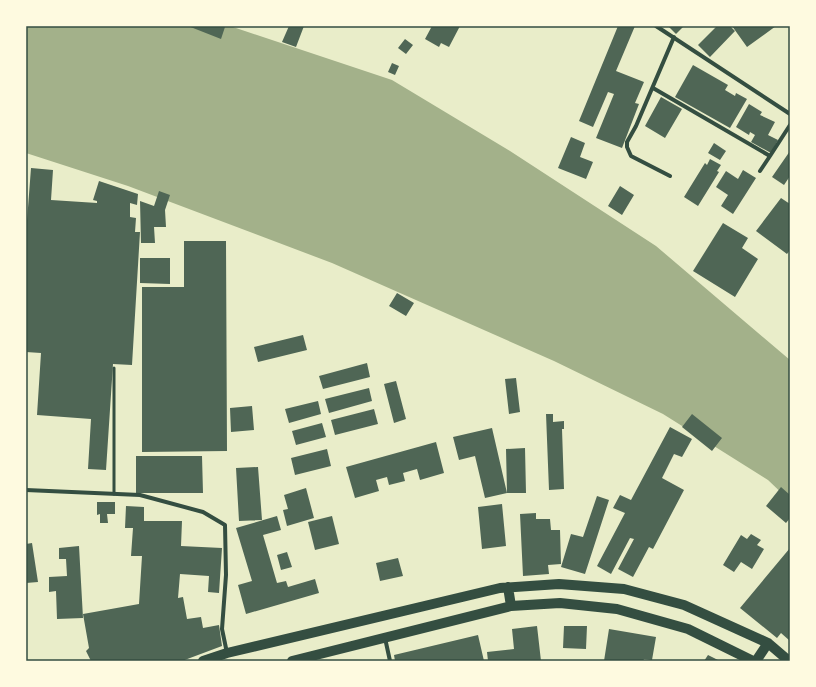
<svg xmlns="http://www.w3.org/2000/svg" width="816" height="687" font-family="Roboto,sans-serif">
  <rect width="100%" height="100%" fill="#e9edc9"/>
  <path fill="#a3b18a" d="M26 26H230L392 80 510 151 656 246 790 360V501L768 480 663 414 554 361 332 263 128 186 26 153Z"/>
  <path fill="#4f6655" d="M188 26H223L225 27 221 39Z
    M289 26H304L296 47 282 42Z
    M432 26H460L449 47 441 43 439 47 425 39Z
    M618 26H635L616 71 644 82 635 103 639 104 622 148 596 138 614 94 608 92 593 127 579 121Z
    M668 26H684L676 34Z
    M717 26H730L735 31 710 57 698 45Z
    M732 26H776L747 47Z
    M405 39 413 45 406 54 398 48Z
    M392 63 399 66 395 75 388 72Z
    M693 65 728 85 725 90 735 96 736 93 747 99 730 128 675 97Z
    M661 97 682 109 665 138 645 126Z
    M749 104 762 112 760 115 775 122 768 135 778 140 771 153 751 142 755 135 750 132 749 135 736 127Z
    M571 137 585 143 580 157 593 162 586 179 558 168Z
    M714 143 726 151 720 160 708 153Z
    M790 151V176L784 185 772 177Z
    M710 159 721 165 717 171 719 172 698 206 684 197 705 163 707 165Z
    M31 168 53 170 51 200 97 203V201L93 200 99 181 138 194 137 205 130 203V217L136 218 135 232H140L132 365 113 364 106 470 88 469 91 419 37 415 41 353 26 352V234Z
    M743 170 756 178 733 214 721 206 728 195 716 187 726 171 738 179Z
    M620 186 634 195 622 215 608 206Z
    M159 191 170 195 165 210 166 227H154L155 243H141L140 201 154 206Z
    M781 198 790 204V250L787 254 756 231Z
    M723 223 748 238 742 248 758 259 735 297 693 271Z
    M184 241H226L227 451 142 452V287H184Z
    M140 258H170V284L140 283Z
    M397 293 414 303 406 316 389 306Z
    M303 335 307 350 258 362 254 347Z
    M367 363 370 377 323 389 319 376Z
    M516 378 520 412 509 414 505 379Z
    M396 381 406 419 394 423 384 384Z
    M369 388 372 401 329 413 325 399Z
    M318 401 321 414 289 423 285 409Z
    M252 406 254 430 231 432 230 408Z
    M374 409 378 424 335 435 331 420Z
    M546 414H553V422L564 421V429H562L564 489 549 490Z
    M692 414 722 438 712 451 682 427Z
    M322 423 326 437 296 445 292 431Z
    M670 427 692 439 682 457 674 454 662 478 684 490 653 549 649 547 633 577 618 569 634 539 630 538 611 574 597 566 625 513 613 508 620 495 631 500Z
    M492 428 507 493 506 449 525 448 526 493H507L485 498 475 456 459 460 453 437Z
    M436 442 444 473 420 480 417 469 403 473 405 481 389 485 387 477 376 480 379 491 355 498 346 467Z
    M327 449 331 466 295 475 291 458Z
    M136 456H202L203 493H136Z
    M258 467 262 520 239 521 236 468Z
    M781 487 790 495V518L786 523 766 506Z
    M306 488 314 518 287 526 283 510 288 509 284 495Z
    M597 496 609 500 585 574 561 567 571 534 583 537Z
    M97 502H115V514H107L108 523H100V514L97 515Z
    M502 504 506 546 482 549 478 507Z
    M126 506 144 507V521H182L181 546 222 548 219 593 208 592 209 576 180 574 178 598 183 597 187 619 201 617 203 628 219 625 222 646 182 661H91L86 651 89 648 83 614 139 604 142 556H131L133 528H125Z
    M536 513V519H550L551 530H560L561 564 548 565 549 574 523 576 520 514Z
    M277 516 281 530 263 535 277 583 286 581 288 587 315 579 319 593 246 614 238 585 252 581 236 528Z
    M332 516 339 544 315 550 308 522Z
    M751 534 761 540 757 545 764 549 752 569 741 562 734 572 723 565 741 535 747 539Z
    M32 543 38 582 26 583V544Z
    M79 546 83 618 57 619 56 591 49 592V577L67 576 66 559H59V548Z
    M790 548V641L781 633 777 638 740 608Z
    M287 552 292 567 281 570 277 555Z
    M398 558 403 576 380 581 376 563Z
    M537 626 541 661H488L487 652 514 649 512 629Z
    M564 626H587L586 649 563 648Z
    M609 629 656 637 652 660 644 659 643 661H604Z
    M478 635 484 661H395L394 655Z
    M708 655 720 661H704Z"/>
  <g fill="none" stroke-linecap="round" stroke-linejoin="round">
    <path stroke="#344e41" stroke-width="3" d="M114 494V368"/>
    <path stroke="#344e41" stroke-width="4" d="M656 26 790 114
      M653 88 770 156 790 125
      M760 171 770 156
      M670 176 631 156 627 147V142L636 126 674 37
      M26 490 140 495 203 512 225 525 226 575 222 629 227 653
      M385 638 390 661"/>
    <path stroke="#344e41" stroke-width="10" d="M508 587 511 606
      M203 661 227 653 500 588 559 584 624 589 684 605 768 643 789 661
      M292 661 511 606 560 603 617 609 688 629 753 661
      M756 661 768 643"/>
  </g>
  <rect width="816" height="687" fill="none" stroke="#fefae0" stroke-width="54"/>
  <rect x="27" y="27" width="762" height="633" fill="none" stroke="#344e41" stroke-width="1.5"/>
</svg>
